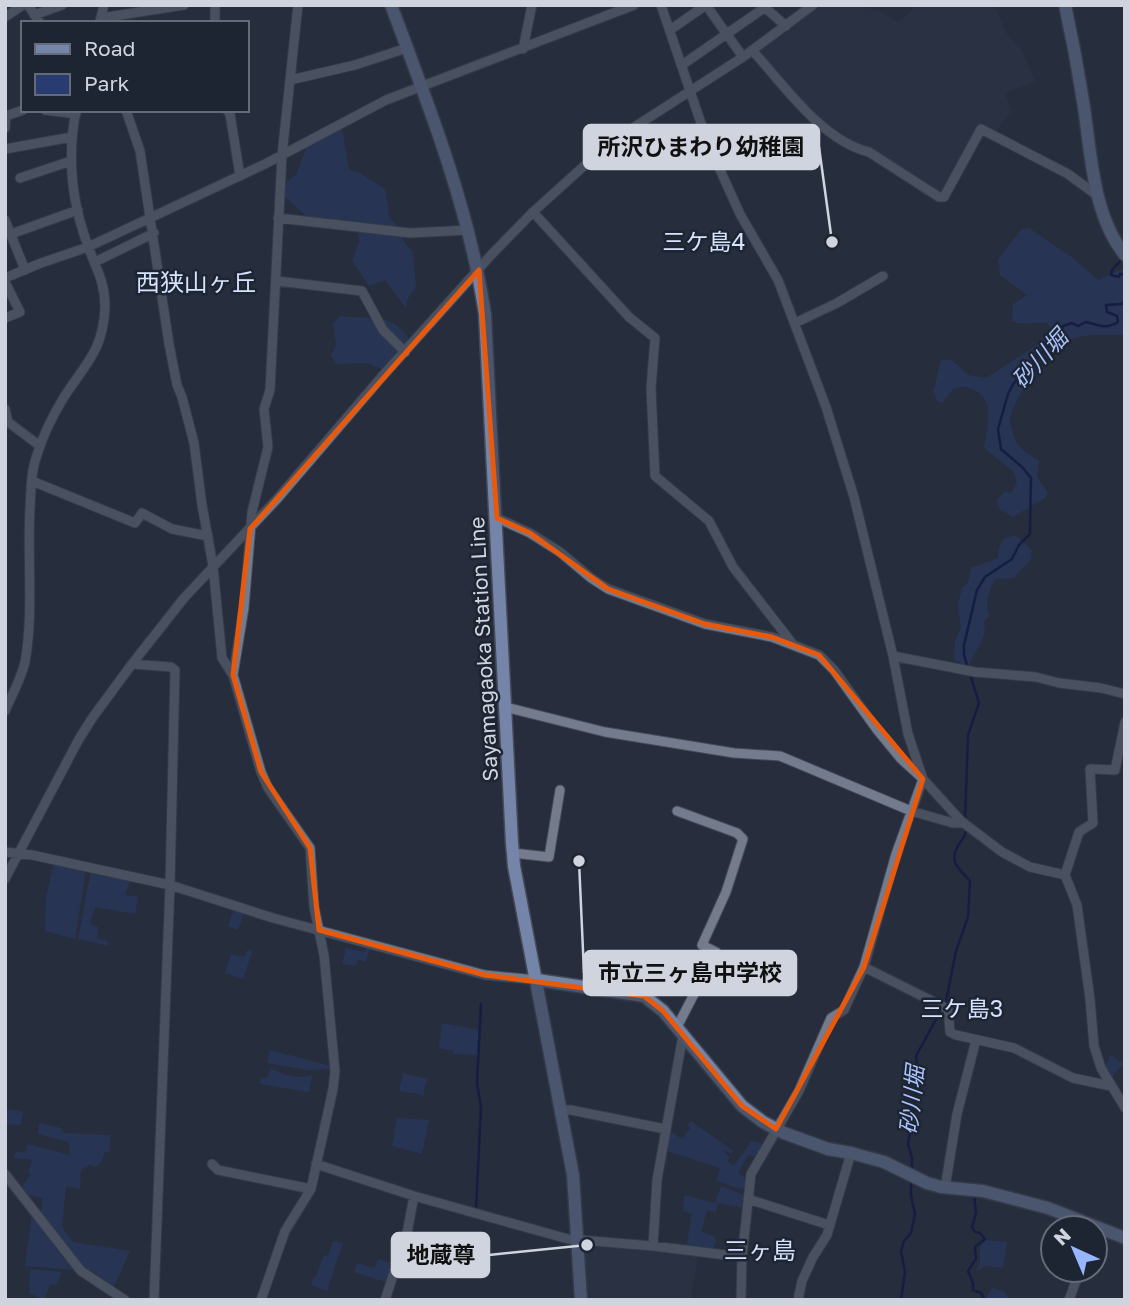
<svg xmlns="http://www.w3.org/2000/svg" width="1130" height="1305" font-family="'Golos Text','Noto Sans JP',sans-serif">
  <rect width="100%" height="100%" fill="#272d3c"/>
  <path fill="#2d364b" d="M820 5H856L883 12 898 23 917 5H994L1007 34 1023 52 1035 82 1005 93 1012 111 995 132 980 125 944 192 941 193 874 149 859 145 820 120 757 51Z
    M590 1242 698 1254 691 1300H587L584 1248H590Z"/>
  <path fill="#283c72" d="M342 128 349 170 360 173 385 189 390 219 398 226 405 244 413 252 416 287 407 300 406 308 385 280 369 286 352 261 359 242 358 223 310 220 283 195 287 181 296 175 308 144Z
    M1029 228 1073 258 1098 280 1125 268V335C1107 335 1082 333 1066 341 1048 350 1012 399 1010 419 1010 425 1014 440 1018 445 1023 451 1032 456 1039 461L1037 477 1048 493 1045 498 1013 517 998 508 997 500 1005 492 1011 493 1017 483 1014 472 984 448C986 435 989 421 988 408 987 395 967 381 954 389 951 391 946 398 943 402H938L933 393 941 359 953 361 968 375 986 378 1034 347 1051 331 1048 323C1035 322 1023 326 1012 321L1013 304 1027 295 1000 275 998 259 1022 229Z
    M340 316C370 320 391 311 410 340L383 370 368 363 336 364 331 355 336 345 333 324Z
    M1015 535 1032 550 1031 559 1014 578 995 579C988 592 985 602 989 616L983 622C990 638 972 652 969 667L954 660 955 641 961 628 958 605 962 588 968 582 971 568 998 558 999 548 1003 539Z
    M54 862 86 869 75 939 45 931 46 897Z
    M91 870 131 879 125 895 138 897 135 914 95 907 90 924 98 927 97 938 107 941 109 946 78 939Z
    M234 908 245 911 238 930 228 926Z
    M367 945 370 948 366 962 358 960 355 966 342 964 346 948 365 952Z
    M247 950 252 952 243 979 225 973 231 954 245 957Z
    M442 1023 479 1030 478 1055 453 1054V1051L439 1048Z
    M270 1050 331 1066 332 1069 308 1070 267 1063Z
    M1111 1055 1123 1064 1111 1078 1105 1067Z
    M270 1068C283 1075 299 1080 312 1075L309 1092 260 1084 261 1079 268 1077Z
    M403 1073 427 1079 423 1097 420 1094 399 1091Z
    M5 1109 23 1112 21 1125 5 1124Z
    M397 1118 429 1120 422 1154 392 1146Z
    M691 1121 733 1151 731 1154 725 1150 724 1152 730 1157 727 1161 733 1166 752 1141 761 1143 763 1148 759 1157 748 1155 738 1173 748 1180 745 1188H738L716 1181 720 1168 664 1150 667 1129 682 1139 690 1128 687 1125Z
    M39 1123 61 1128 63 1133 111 1135 109 1152H105L101 1163 96 1167 89 1165 81 1170 80 1189 66 1186 62 1227 73 1242 130 1251 113 1289 90 1276 40 1215 43 1198 24 1194 20 1190 31 1174 28 1172 32 1160 14 1158 16 1151 25 1153 27 1144 70 1155 69 1142 38 1134Z
    M721 1186 744 1195V1208L718 1203 716 1212 707 1210 701 1232 714 1236 716 1241 713 1251 686 1248 692 1214 683 1211 684 1195 715 1203Z
    M32 1212 76 1270 25 1266Z
    M986 1240 1007 1242 1003 1268 986 1266 976 1271 980 1263V1247Z
    M333 1241 343 1243 327 1291 311 1285 314 1277H316L323 1257 329 1254Z
    M379 1259 394 1264 388 1283 354 1272 357 1263 374 1268Z
    M30 1269 62 1272 57 1285 51 1284 44 1300 29 1293Z
    M992 1288 1003 1291 1011 1300H985Z"/>
  <g fill="none" stroke-linecap="round" stroke-linejoin="round">
    <path stroke="#030a49" stroke-width="2.5" d="M1123 258 1112 270 1111 275 1119 277 1120 274H1125
      M968 668 964 655V645L977 590 985 577 1012 559 1019 545 1030 534 1031 478 1023 468 1001 449 998 429 1008 394 1013 384 1039 355 1058 340 1063 326 1072 323 1078 326 1086 322C1099 325 1105 330 1118 322L1117 316 1107 312 1106 305 1122 304 1125 301
      M965 821 968 735 979 703 970 674
      M912 1172V1158L908 1144 919 1077 916 1056 946 1001 956 951 968 917 970 881C960 870 948 862 958 846 961 840 965 838 966 831
      M974 1194 976 1213 972 1227 975 1232 980 1233 985 1239 975 1247 976 1259 968 1271 973 1283V1290L981 1293 985 1300
      M476 1209 481 1107 477 1084 481 1004
      M901 1300 905 1272 901 1251 904 1241 911 1233 915 1214 911 1196V1182"/>
    <defs>
      <path id="street" d="M28 5 40 23
        M215 5V23
        M661 5 707 141 740 214 778 280 826 407 854 497 893 656 908 734 923 779 961 821 1002 852 1030 867 1065 875 1077 905 1090 999 1094 1046 1101 1068 1125 1108
        M762 5 786 26
        M34 15 62 5
        M5 17 23 5
        M101 18 184 5
        M100 21 104 5
        M670 30 706 5 743 57
        M523 49 532 5
        M752 50C783 84 822 141 869 152L939 197H944L981 129 1068 174 1098 196
        M682 65 764 8
        M290 80 355 65 407 48
        M45 110 76 114
        M126 110 140 151 169 344 177 385 182 397 194 443 202 505 213 566 222 658 233 675 261 772 268 788 310 848 314 907 324 955 335 1071 333 1089 311 1189 285 1231 261 1300
        M227 110 230 114 240 176
        M5 128 6 116 23 110
        M5 149 72 137
        M20 178 71 161
        M533 212 629 317 655 338 651 388 655 476 709 521 733 567 792 643
        M278 218 410 233 469 230
        M5 220 25 270
        M11 234 78 210
        M95 262 154 233
        M5 278 41 263 88 247 267 163 386 100 634 5
        M277 281 362 291 383 330 405 352
        M5 282 20 312 5 318
        M795 323 837 303 883 276
        M5 409 8 422 40 446
        M32 481 135 523 142 513 172 529 208 536
        M497 518 530 533 560 552 591 578 608 589 705 624 772 637 819 655 834 670 878 731 901 759 923 779 896 854 864 967 844 1010 831 1018 799 1091 751 1174 742 1257 741 1300
        M893 656 975 672 1036 677 1059 683 1101 688 1125 694
        M132 664 171 667 175 670 170 885 154 1300
        M233 675 244 608 252 512 268 447 264 409 270 390 282 155 298 5
        M505 707 605 732 734 753 780 756 911 811 953 823H963
        M5 711C12 695 21 679 25 662 34 612 27 558 30 508 31 490 31 471 37 455 43 435 53 415 64 397 86 363 103 351 105 307 105 281 96 269 88 246 71 201 67 157 76 110
        M677 811 737 833 743 839 726 892 702 945 716 952 677 1027
        M5 852 32 855 170 885 273 918 485 975 537 980
        M513 853 549 857 560 790
        M1065 875 1079 832 1093 823 1090 769 1115 770 1125 722
        M5 879 79 739 93 717 132 664 184 598 277 499 385 373 492 254 533 212 595 156 639 124 743 57 813 5
        M864 967 948 1009 950 1032 956 1035 1014 1048 1073 1078 1111 1086
        M561 1110H571L665 1129
        M212 1164 218 1170 311 1189
        M316 1164 414 1196 568 1239 653 1246 742 1257
        M5 1174 81 1271 125 1300
        M945 1188 957 1114 976 1040
        M748 1199 829 1225
        M653 1246 657 1180 683 1035
        M385 1300 407 1233 414 1196
        M798 1300 802 1281 813 1257 827 1235 851 1153
        M1069 1300 1080 1270"/>
      <path id="secondary" d="M391 5C429 106 469 208 485 314L512 843 514 866 573 1175 581 1300
        M1065 5C1072 37 1078 69 1083 101 1091 150 1092 215 1125 255
        M537 980 644 996 663 1011 742 1106 763 1122 784 1133 828 1149 851 1153 884 1162 927 1183 941 1187 983 1191 1048 1208 1125 1238"/>
    </defs>
    <use href="#street" stroke="#454a57" stroke-width="11"/>
    <use href="#secondary" stroke="#454a57" stroke-width="15"/>
    <use href="#street" stroke="#737b8d" stroke-width="9"/>
    <use href="#secondary" stroke="#7585aa" stroke-width="12"/>
  </g>
  <path d="M0 0H1130V1305H0ZM479 270 497 518 530 533 608 589 705 624 772 637 819 655 923 779 864 967 776 1129 742 1106 663 1011 644 996 485 975 319 930 310 848 261 772 233 675 250 529Z" fill="#272d3c" fill-opacity=".55" fill-rule="evenodd"/>
  <path fill="none" stroke="#e8590c" stroke-width="5" stroke-linejoin="round" d="M479 270 497 518 530 533 608 589 705 624 772 637 819 655 923 779 864 967 776 1129 742 1106 663 1011 644 996 485 975 319 930 310 848 261 772 233 675 250 529Z"/>
  <g text-anchor="middle" stroke-width="5" stroke-linejoin="round" paint-order="stroke">
    <g font-size="21" fill="#cfd4de" stroke="#1d2432">
      <text transform="translate(484 649) rotate(-93)" y="7">Sayamagaoka Station Line</text>
    </g>
    <g font-size="23" fill="#d6e3fe" stroke="#1d2432">
      <text x="704" y="250">三ケ島4</text>
      <text x="962" y="1017">三ケ島3</text>
    </g>
    <g font-size="23" font-style="italic" fill="#a9c2fc" stroke="#1d2432">
      <text transform="translate(1040 359) rotate(-48)" y="8">砂川堀</text>
      <text transform="translate(912 1100) rotate(-84)" y="8">砂川堀</text>
    </g>
    <g font-size="24" fill="#d6e3fe" stroke="#1d2432">
      <text x="196" y="291">西狭山ヶ丘</text>
      <text x="760" y="1259">三ヶ島</text>
    </g>
  </g>
  <path fill="none" stroke="#cfd4de" stroke-width="2.5" d="M832 242L819 147M579 861L584 973M587 1245L489 1255"/>
  <g fill="#cfd4de" stroke="#1d2432" stroke-width="2.5">
    <circle cx="832" cy="242" r="7"/>
    <circle cx="579" cy="861" r="7"/>
    <circle cx="587" cy="1245" r="7"/>
  </g>
  <g fill="#cfd4de" stroke="#cfd4de" stroke-width="2.5">
    <rect x="584" y="125" width="235" height="44" rx="7"/>
    <rect x="584" y="951" width="212" height="44" rx="7"/>
    <rect x="392" y="1233" width="97" height="44" rx="7"/>
  </g>
  <g font-size="23" text-anchor="middle" font-weight="bold" fill="#111">
    <text x="701" y="155">所沢ひまわり幼稚園</text>
    <text x="690" y="981">市立三ヶ島中学校</text>
    <text x="441" y="1263">地蔵尊</text>
  </g>
  <rect width="1130" height="1305" fill="none" stroke="#cfd4de" stroke-width="14"/>
  <rect x="21" y="21" width="228" height="91" fill="#1d2432" stroke="#646a77" stroke-width="2"/>
  <rect x="35" y="44" width="35" height="10" fill="#7585aa" stroke="#646a77" stroke-width="2"/>
  <text x="84" y="56" font-size="21" fill="#cfd4de">Road</text>
  <rect x="35" y="74" width="35" height="21" fill="#283c72" stroke="#646a77" stroke-width="2"/>
  <text x="84" y="91" font-size="21" fill="#cfd4de">Park</text>
  <g transform="translate(1074 1249) rotate(316)"><circle r="33" fill="#1d2432" stroke="#646a77" stroke-width="2"/>
  <path d="M0-5L12 26L0 18L-12 26Z" fill="#98b6fd"/>
  <text y="-10" font-size="19" font-weight="bold" text-anchor="middle" fill="#cfd4de">N</text>
  </g>
</svg>
